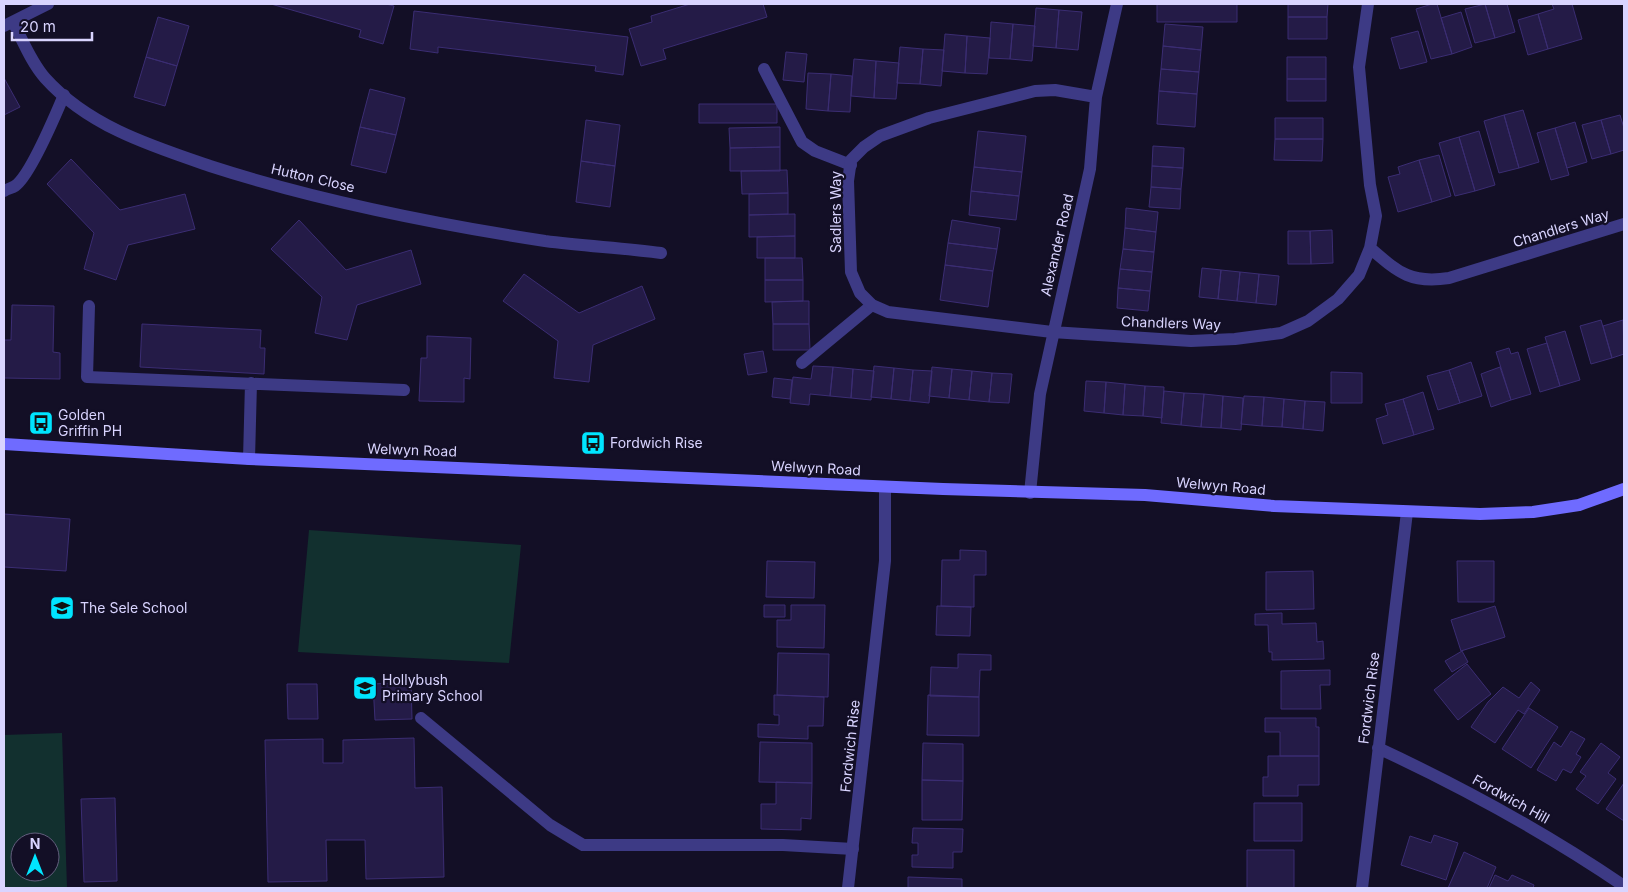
<svg xmlns="http://www.w3.org/2000/svg" width="1628" height="892" font-family="Inter,sans-serif">
  <rect width="100%" height="100%" fill="#130f26"/>
  <path fill="#12302f" fill-rule="evenodd" d="M309 530 521 545 509 663 298 652Z
    M62 733 67 888H4V735ZM20 842H50V872H20Z"/>
  <path fill="#241b47" stroke="#3b2d73" d="M271 4H386L394 6 383 44 359 37 361 30Z
    M690 4H763L767 17 663 49 666 59 641 66 629 29 652 22 651 16Z
    M1157 4H1237V22H1157Z
    M1288 4H1328L1327 17H1288Z
    M1432 4H1437L1452 54 1431 59 1416 9Z
    M1485 4H1507L1515 32 1495 38Z
    M1485 4 1495 38 1475 43 1465 9Z
    M1552 4H1572L1582 39 1548 49 1538 14 1554 9Z
    M1036 8 1059 10 1056 48 1033 46Z
    M1059 10 1082 12 1078 50 1056 48Z
    M414 11 628 37 623 75 595 71 596 66 438 47V53L410 49Z
    M1461 12 1472 47 1452 54 1441 18Z
    M1538 14 1548 49 1528 55 1518 20Z
    M158 17 189 26 177 66 146 57Z
    M1288 17H1327V39H1288Z
    M991 22 1013 24 1010 59 989 58Z
    M1013 24 1035 26 1032 61 1010 59Z
    M1165 24 1203 27 1201 50 1163 46Z
    M1418 31 1427 62 1400 69 1391 38Z
    M945 34 967 36 965 73 942 71Z
    M967 36 990 38 987 74 965 73Z
    M1163 46 1201 50 1199 72 1161 69Z
    M900 47 923 49 920 84 897 83Z
    M923 49 944 50 941 86 920 84Z
    M786 52 807 54 804 82 783 80Z
    M146 57 177 66 165 106 134 97Z
    M1287 57H1326V79H1287Z
    M854 59 876 61 874 98 851 96Z
    M876 61 899 63 896 99 874 98Z
    M1161 69 1199 72 1197 94 1159 91Z
    M808 73 831 74 828 111 806 109Z
    M831 74 852 76 850 112 828 111Z
    M4 78 20 107 4 115Z
    M1287 79H1326V101H1287Z
    M370 89 405 98 396 135 360 127Z
    M1159 91 1197 94 1195 127 1157 124Z
    M699 104H777V123H699Z
    M1523 110 1539 162 1519 168 1504 115Z
    M1504 115 1519 168 1499 173 1484 121Z
    M1620 115 1624 128V150L1611 154 1601 120Z
    M1275 118H1323V139H1275Z
    M586 120 620 125 615 166 581 161Z
    M1601 120 1611 154 1592 159 1582 125Z
    M1575 122 1587 162 1567 168 1555 128Z
    M360 127 396 135 386 173 351 165Z
    M780 127V147L730 148 729 128Z
    M1555 128 1569 175 1551 180 1537 133Z
    M978 131 1026 136 1022 172 974 167Z
    M1479 131 1495 185 1475 191 1459 137Z
    M1459 137 1475 191 1455 196 1439 143Z
    M1275 139H1323L1322 161 1274 160Z
    M1153 146 1184 148 1183 168 1152 166Z
    M780 147V171H730V148Z
    M1439 155 1451 196 1432 202 1419 160Z
    M71 159 120 210 185 194 195 229 128 245 116 280 84 269 94 233 47 184Z
    M1419 160 1432 202 1398 212 1388 177 1400 174 1398 167Z
    M581 161 615 166 610 207 576 202Z
    M1152 166 1183 168 1181 189 1151 187Z
    M974 167 1022 172 1019 196 971 191Z
    M787 170 788 193 742 194 741 171Z
    M1151 187 1181 189 1180 209 1149 207Z
    M971 191 1019 196 1016 220 969 215Z
    M788 193V214L749 215V194Z
    M1126 208 1158 212 1156 232 1125 228Z
    M795 214V236L749 237V215Z
    M299 220 346 270 411 250 421 284 357 305 347 340 315 333 322 297 271 249Z
    M952 220 1000 228 997 249 948 243Z
    M1125 228 1156 232 1154 252 1123 249Z
    M1332 230 1333 263 1311 264 1310 231Z
    M1288 231H1310L1311 264H1288Z
    M795 236V258H757V237Z
    M948 243 997 249 993 271 945 265Z
    M1123 249 1154 252 1152 272 1120 269Z
    M765 258H802L803 280H765Z
    M945 265 993 271 988 307 940 300Z
    M1202 268 1221 270 1218 299 1199 297Z
    M1120 269 1152 272 1150 291 1118 288Z
    M1221 270 1240 272 1237 301 1218 299Z
    M1240 272 1259 274 1256 303 1237 301Z
    M524 274 579 313 642 286 655 319 593 345 589 382 554 378 558 341 503 301Z
    M1259 274 1279 276 1276 305 1256 303Z
    M765 280H803V301L765 302Z
    M1118 288 1150 291 1148 311 1117 308Z
    M803 301H809V324H773L772 302Z
    M12 305 54 306 53 352 60 353V379L4 378V340H11Z
    M1601 320 1612 358 1591 364 1580 326Z
    M1623 320 1624 354 1612 358 1603 326Z
    M142 324 261 330 260 348H265L264 374 140 367Z
    M773 324H809L810 350H773Z
    M1565 331 1580 380 1560 386 1545 337Z
    M427 336 471 338 470 379 464 378V402L419 401 421 358H427Z
    M1547 343 1560 386 1540 392 1527 349Z
    M1509 348 1511 354 1518 352 1531 394 1511 400 1496 352Z
    M763 351 767 372 748 375 744 354Z
    M1471 362 1482 396 1460 403 1449 370Z
    M813 366 833 367 830 396 810 394 809 405 790 403 793 377 811 379Z
    M874 366 894 368 891 399 871 397Z
    M833 367 853 369 851 398 830 396Z
    M932 367 952 369 949 398 929 396Z
    M1500 367 1511 400 1491 407 1481 374Z
    M894 368 913 370 910 401 891 399Z
    M853 369 874 371 871 400 851 398Z
    M952 369 972 371 969 400 949 398Z
    M913 370 932 371 929 403 910 401Z
    M1449 370 1460 403 1438 410 1427 376Z
    M972 371 992 373 989 402 969 400Z
    M1331 372 1362 373V403H1331Z
    M992 373 1012 374 1009 403 989 402Z
    M774 378 792 380 790 399 772 397Z
    M1086 381 1106 382 1104 413 1084 411Z
    M1106 382 1125 384 1123 415 1104 413Z
    M1125 384 1145 386 1143 416 1123 415Z
    M1145 386 1164 387 1162 418 1143 416Z
    M1164 391 1184 393 1181 425 1161 423Z
    M1423 392 1434 429 1414 435 1403 399Z
    M1184 393 1204 394 1201 427 1181 425Z
    M1204 394 1223 396 1221 428 1201 427Z
    M1223 396 1243 398 1241 430 1221 428Z
    M1244 396 1264 397 1262 426 1241 424Z
    M1264 397 1284 399 1282 427 1262 426Z
    M1284 399 1305 401 1303 429 1282 427Z
    M1403 399 1414 435 1383 444 1376 419 1388 415 1385 404Z
    M1305 401 1325 402 1323 431 1303 429Z
    M4 514 70 519 66 571 4 567Z
    M960 550 986 551V575H974V607L941 606 942 560H960Z
    M767 561 815 562 814 598 766 597Z
    M1457 561H1494V602H1458Z
    M1313 571 1314 609 1266 610V572Z
    M764 605H785V617H764Z
    M791 605H825L824 648 777 647V620H791Z
    M937 606 971 607 970 636 936 635Z
    M1495 606 1505 637 1461 651 1451 620Z
    M1282 613V624L1316 623 1317 642 1323 641 1324 659 1272 660V652H1269L1268 625H1255V614Z
    M1462 651 1468 662 1452 672 1445 661Z
    M778 653 829 654 828 697 777 695Z
    M958 654 991 655V670H980L979 697 930 696 931 667 958 668Z
    M1467 664 1491 694 1458 720 1434 690Z
    M1330 670V685H1320L1321 709H1281V671Z
    M411 682 412 719 375 720 373 684Z
    M1531 682 1540 690 1524 714 1518 710 1495 743 1471 727 1488 702 1503 687 1519 698Z
    M287 684H317L318 719H288Z
    M774 695 824 697 823 726H808V739L758 737V724L779 725V715H774Z
    M928 695 979 697V736L927 735Z
    M1529 708 1558 727 1531 768 1502 749Z
    M1265 718H1316V727H1319V756H1280V732H1265Z
    M1571 731 1585 739 1576 754 1581 757 1571 773 1563 769 1556 781 1537 770 1554 742 1561 747Z
    M414 738 415 788 442 787 444 877 366 879 365 840H326L327 881 268 882 265 740 323 739V763H343V740Z
    M760 742 812 743V783L759 782Z
    M923 743 963 744V781L922 780Z
    M1601 743 1620 757 1608 773 1616 779 1598 804 1576 789 1586 776 1580 772Z
    M1268 756H1319V785H1298V796H1263V777H1268Z
    M922 780 963 781 962 820H922Z
    M776 782 812 783 811 819 801 818V830L761 829V804H776Z
    M1624 783V821L1606 809Z
    M115 798 117 881 84 882 81 799Z
    M1254 803H1302V841H1254Z
    M913 828 963 829 962 852H953V868L912 867V855H918V843H912Z
    M1434 835 1458 843 1446 880 1401 865 1410 836 1431 843Z
    M1247 850H1294V888H1247Z
    M1464 852 1496 867 1487 888H1448Z
    M1495 875 1508 881 1512 875 1534 885 1533 888H1489Z
    M908 877 962 879V888H908Z"/>
  <g fill="none" stroke-linecap="round" stroke-linejoin="round">
    <path stroke="#3d3a85" stroke-width="12" d="M764 69 802 142 815 151 851 165
      M4 191C7 189 12 188 15 186 30 176 56 114 64 95
      M89 306 87 377 404 390
      M802 363 872 305
      M249 459 251 383
      M421 718 550 825 583 845H783L853 849"/>
    <path stroke="#3d3a85" stroke-width="12" d="M13 22C23 41 31 62 45 78 88 126 151 146 210 166 315 200 435 224 545 241 583 246 623 248 661 253
      M4 26 48 4
      M1096 97 1055 90 1035 91 929 118 880 136 864 147 851 160 848 181 851 272 860 293 872 305 888 312 1052 332 1191 341 1235 339 1281 333 1308 321 1338 299 1359 275 1370 248 1376 216 1370 185 1359 67 1368 4
      M1370 248C1398 272 1410 284 1449 278L1624 224
      M1030 493 1040 394 1090 169 1096 97 1117 4
      M1378 748C1464 788 1546 833 1624 886
      M848 888 885 561V487
      M1362 888 1407 512"/>
    <path stroke="#6f6bff" stroke-width="12" d="M4 444 249 459 943 489 1145 495 1274 506 1480 514 1533 512 1579 505 1624 489"/>
  </g>
  <defs>
    <symbol id="bus-square" viewBox="-11 -11 22 22"><rect x="-9" y="-9" width="18" height="18" rx="4" fill="#00e5ff" stroke="#130f26"/><path d="M-5-6H5V4H4V6H2V4H-2V6H-4V4H-5ZM-3.5-4V0h7V-4ZM-3.5 1.2v1.5H-2V1.2ZM2 1.2v1.5H3.5V1.2Z" fill="#111"/></symbol>
    <symbol id="school-square" viewBox="-11 -11 22 22"><rect x="-9" y="-9" width="18" height="18" rx="4" fill="#00e5ff" stroke="#130f26"/><path d="M0-5L7-2L0 1L-7-2ZM-4 1L0 2.5L4 1V4Q0 6-4 4Z" fill="#111"/></symbol>
  </defs>
  <g fill-rule="evenodd">
    <use href="#bus-square" x="27" y="409" width="28" height="28"/>
    <use href="#bus-square" x="579" y="429" width="28" height="28"/>
    <use href="#school-square" x="48" y="594" width="28" height="28"/>
    <use href="#school-square" x="351" y="674" width="28" height="28"/>
  </g>
  <g text-anchor="middle" stroke-width="4.5" stroke-linejoin="round" paint-order="stroke">
    <g font-size="14" fill="#d9d4ff" stroke="#130f26">
      <text transform="translate(313 178) rotate(13)" y="5">Hutton Close</text>
      <text transform="translate(836 212) rotate(-90)" y="5">Sadlers Way</text>
      <text transform="translate(1561 228) rotate(-17)" y="5">Chandlers Way</text>
      <text transform="translate(1057 245) rotate(-77)" y="5">Alexander Road</text>
      <text transform="translate(1171 323) rotate(2)" y="5">Chandlers Way</text>
      <text transform="translate(412 450) rotate(2)" y="5">Welwyn Road</text>
      <text transform="translate(816 468) rotate(3)" y="5">Welwyn Road</text>
      <text transform="translate(1221 486) rotate(5)" y="5">Welwyn Road</text>
      <text transform="translate(1369 698) rotate(-83)" y="5">Fordwich Rise</text>
      <text transform="translate(850 746) rotate(-84)" y="5">Fordwich Rise</text>
      <text transform="translate(1511 799) rotate(29)" y="5">Fordwich Hill</text>
    </g>
    <g font-size="14" fill="#d9d4ff" stroke="#130f26" text-anchor="start">
      <text x="58" y="420">Golden<tspan x="58" dy="16">Griffin PH</tspan></text>
      <text x="610" y="448">Fordwich Rise</text>
      <text x="80" y="613">The Sele School</text>
      <text x="382" y="685">Hollybush<tspan x="382" dy="16">Primary School</tspan></text>
    </g>
  </g>
  <rect width="1628" height="892" fill="none" stroke="#d9d4ff" stroke-width="10"/>
  <g transform="translate(35 857)"><circle r="24" fill="#130f26" stroke="#625e7d"/>
  <path d="M0-4L9 19L0 12L-9 19Z" fill="#00e5ff"/>
  <text y="-8" font-size="14" font-weight="bold" text-anchor="middle" fill="#d9d4ff">N</text>
  </g>
  <path d="M12 32v8h80v-8" fill="none" stroke="#d9d4ff" stroke-width="2.5"/>
  <text x="20" y="32" font-size="15" fill="#d9d4ff" stroke="#130f26" stroke-width="4" paint-order="stroke">20 m</text>
</svg>
